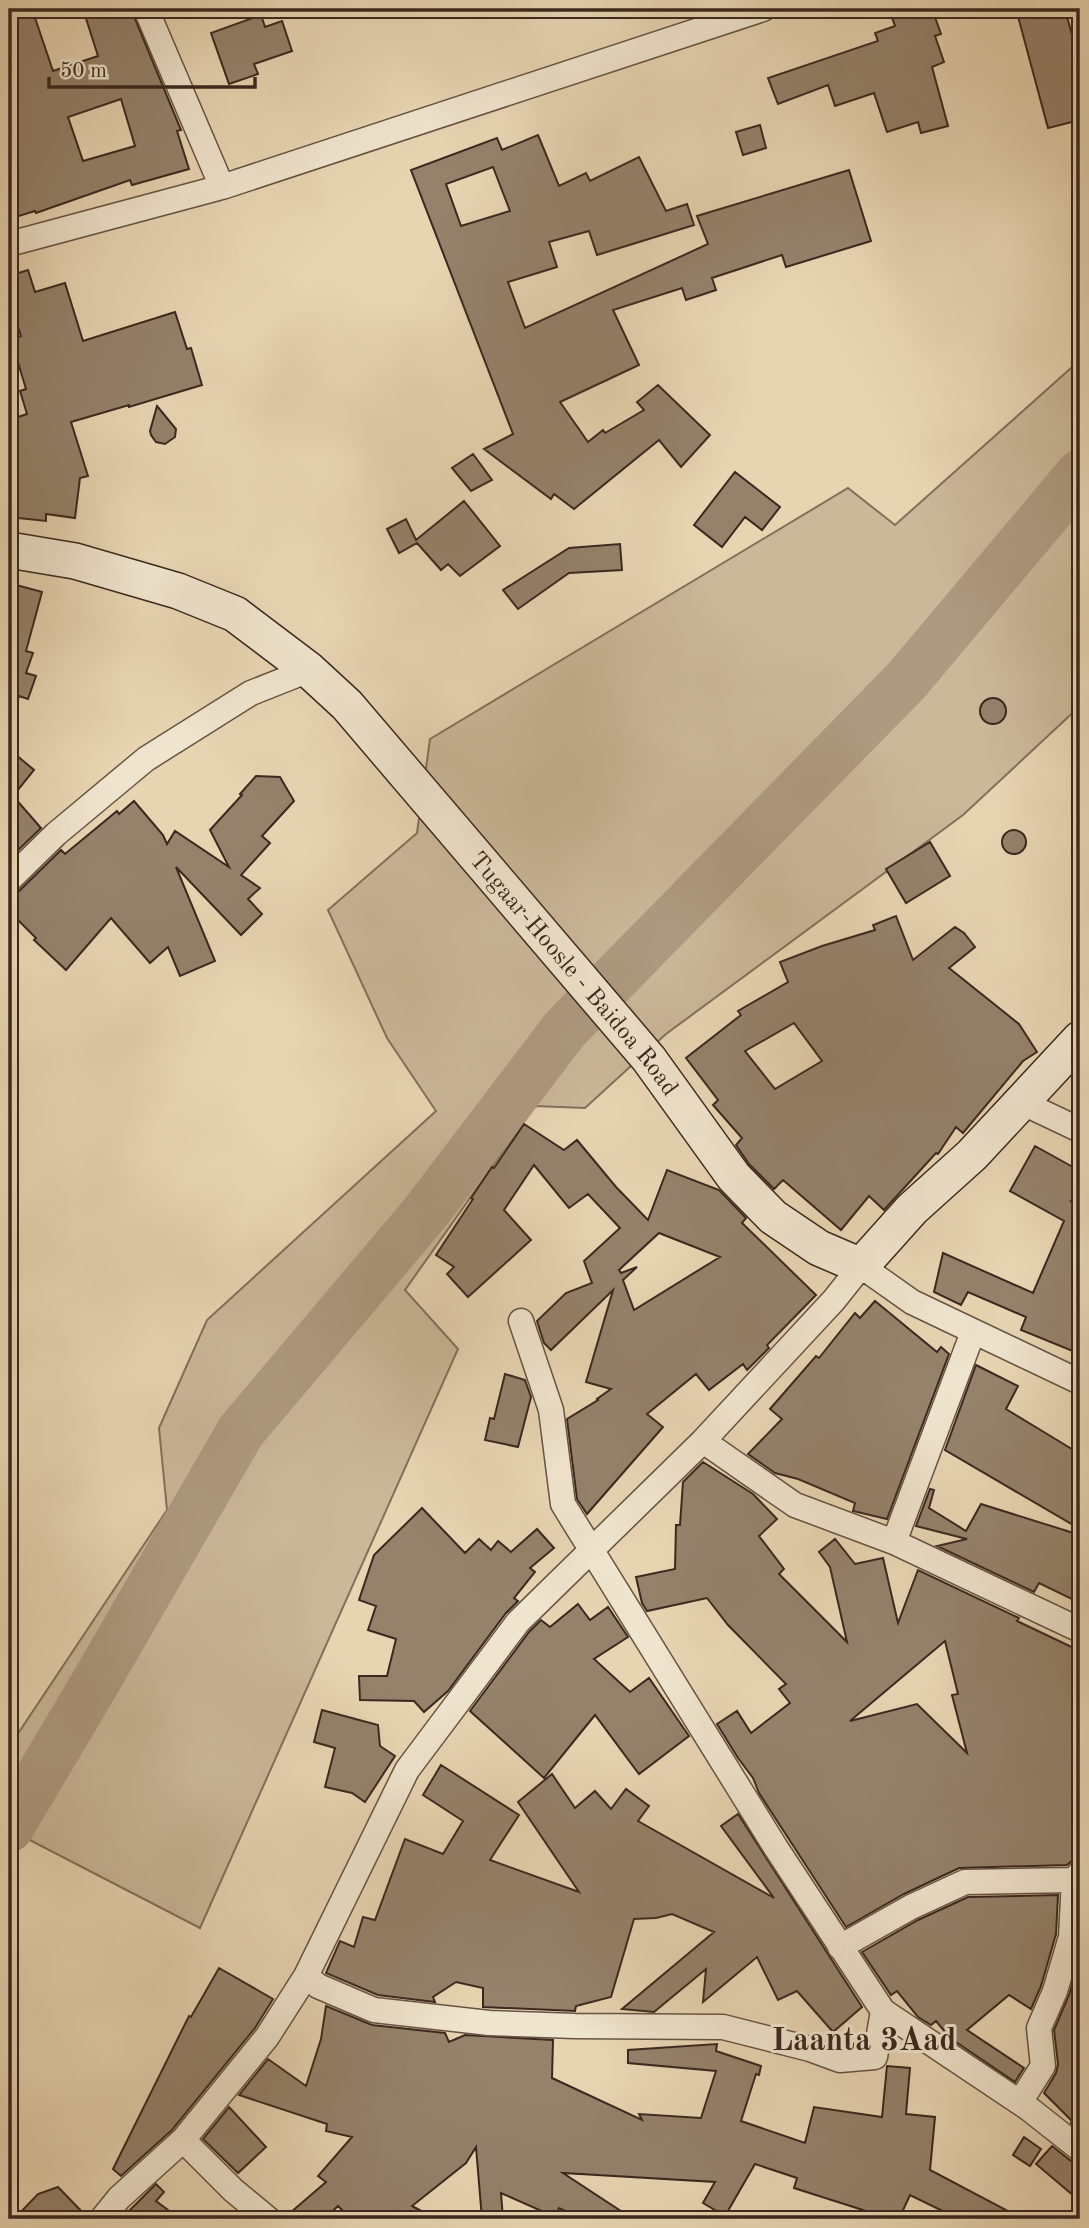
<svg xmlns="http://www.w3.org/2000/svg" width="1089" height="2228" font-family="'Old Standard TT',serif">
  <rect width="100%" height="100%" fill="#e7d5b2"/>
  <filter id="stains"><feTurbulence type="fractalNoise" baseFrequency=".00286" numOctaves="4"/><feColorMatrix values="0 0 0 0 .2 0 0 0 0 .09 0 0 0 0 .02 0 0 0 .5 -.17"/></filter>
  <radialGradient id="worn" r=".72"><stop offset=".6" stop-color="#630" stop-opacity="0"/><stop offset="1" stop-color="#630" stop-opacity=".3"/></radialGradient>
  <path fill="#cab899" stroke="#82705c" stroke-width="2" d="M1080 360V706L963 815 666 1034 585 1108 535 1106 405 1290 458 1349 200 1928 26 1838 9 1860V1747L167 1510 159 1428 207 1320 436 1111 387 1038 328 910 417 833 430 739 848 488 895 525Z"/>
  <g fill="none" stroke-linecap="round" stroke-linejoin="round">
    <path stroke="#ad9a80" stroke-width="49" d="M9 1828 91 1690 241 1431 425 1213 565 1029 906 681 1080 474"/>
  </g>
  <path fill="#94826b" stroke="#3b281f" stroke-width="2" fill-rule="evenodd" d="M9 9H32L53 71 98 56 83 9H131L181 130 177 131 189 169 132 185 130 180 36 213 35 211 9 219ZM121 99 135 146 83 161 68 117Z
    M889 9H932L941 34 935 36 944 62 932 67 948 126 921 133 918 122 887 132 874 93 835 106 828 85 778 104 768 78 878 41 875 33 895 26Z
    M1016 9H1065L1080 65V120L1048 128Z
    M261 15 265 27 282 21 292 51 254 64 258 74 229 84 211 33Z
    M760 125 766 148 743 155 736 132Z
    M538 135 559 186 586 173 590 181 639 157 666 211 687 204 694 225 597 255 589 231 549 242 557 267 508 282 525 328 708 244 697 216 849 170 871 241 786 267 782 255 712 278 716 290 686 300 682 288 613 310 639 365 560 402 588 442 603 430 605 433 644 410 637 402 658 385 710 435 681 467 659 440 574 509 554 494 551 499 484 449 513 434 411 170 497 138 502 150ZM493 167 510 211 461 226 446 184Z
    M28 270 35 292 65 283 83 341 175 312 187 349 191 348 202 385 129 407V405L71 422 88 476 80 478 75 518 46 514V521L9 517V420L27 414 20 391 26 389 11 339 21 336 9 298V276Z
    M157 406 176 429 175 437 165 444 156 442 151 435 150 431Z
    M473 454 492 480 471 491 452 468Z
    M735 472 780 507 762 530 745 517 722 547 694 525Z
    M464 501 500 546 460 576 448 564 441 570 417 543 399 553 387 529 406 519 416 540Z
    M620 544 622 570 569 573 518 609 503 590 569 548Z
    M9 583 42 592 26 651 33 653 26 673 36 676 28 699 19 696 14 714 9 713Z
    M980 711a13 13 0 1 1 26 0a13 13 0 1 1-26 0Z
    M9 749 34 770 13 796 41 828 9 859Z
    M256 776 280 777 294 801 262 836 270 843 241 875 260 888 248 899 262 914 241 935 176 867 215 961 180 976 168 947 150 963 111 918 66 970 34 940 36 938 9 911V894L19 891 61 850 65 854 117 811 119 814 134 801 163 835 167 844 175 831 229 867 210 830 242 795 240 794Z
    M1002 842a12 12 0 1 1 24 0a12 12 0 1 1-24 0Z
    M930 842 950 876 906 903 886 869Z
    M896 916 913 960 955 927 964 933 975 947 949 968 1019 1024 1037 1052 1023 1061 963 1133 956 1127 938 1154 936 1153 884 1210 869 1196 841 1230 783 1180 774 1189 749 1164 736 1145 742 1138 713 1105 718 1100 686 1058 741 1015 738 1011 788 982 780 962 822 946 875 930 873 925ZM794 1023 822 1061 775 1089 745 1051Z
    M524 1124 564 1150 577 1140 616 1187 648 1220 667 1170 719 1190 746 1218 742 1223 816 1295 767 1345 769 1348 747 1370 743 1364 709 1390 696 1374 647 1414 663 1427 587 1514 577 1499 567 1419 598 1400 597 1399 611 1389 586 1382 613 1290 551 1350 544 1343 537 1321 566 1293 592 1283 584 1261 620 1228 588 1194 569 1208 534 1165 504 1210 531 1240 468 1297 447 1274 454 1267 436 1255 473 1199 471 1198 492 1167 494 1168ZM659 1233 720 1257 634 1310 623 1280 637 1267 621 1273 619 1270Z
    M1035 1146 1080 1171V1184L1071 1201H1073L1080 1184V1354L1021 1330 1026 1317 968 1292 961 1305 934 1292 943 1253 1033 1293 1064 1221 1010 1191Z
    M875 1301 937 1352 941 1347 949 1354 887 1519 853 1511 855 1503 798 1479 775 1473 748 1454 782 1419 770 1409 816 1356 819 1358 855 1313 860 1318Z
    M976 1365 1018 1386 1006 1409 1080 1454V1529L945 1450Z
    M505 1374 525 1380 531 1397 518 1447 485 1440 490 1418 494 1419Z
    M703 1462 753 1494 777 1519 759 1536 784 1569 779 1574 847 1642 830 1567 819 1552 835 1539 855 1564 883 1558 898 1623 918 1570 1019 1618 1017 1621 1080 1651V1765L1075 1770 1080 1782V1858L1074 1859 1067 1865 959 1868 904 1894 846 1927 759 1793 753 1778 738 1758 717 1724 737 1711 751 1733 790 1703 779 1689 786 1684 728 1625 707 1598 647 1611 642 1603 636 1577 675 1569 676 1525H680L683 1482ZM945 1641 958 1694 952 1695 967 1753 917 1704 850 1721Z
    M930 1489 934 1490 929 1508 966 1531 981 1504 1080 1535V1603L1039 1583 1034 1592 937 1546 967 1539 916 1526Z
    M422 1508 465 1553 479 1539 491 1550 498 1541 511 1552 537 1529 554 1548 530 1568 535 1572 514 1598 518 1601 506 1613 448 1691 424 1712 414 1701 360 1700 359 1676H387L396 1639 368 1630 376 1606 359 1600 374 1555Z
    M578 1604 590 1620 608 1607 628 1637 594 1659 630 1692 649 1678 689 1736 639 1774 595 1715 544 1778 470 1711 529 1632 541 1620 550 1627Z
    M322 1710 378 1725 380 1746 395 1756 365 1802 352 1793 325 1787 335 1748 314 1742Z
    M441 1765 519 1815 490 1860 579 1892 518 1802 552 1774 575 1808 595 1791 611 1809 626 1789 649 1806 638 1821 774 1898 721 1826 738 1814 862 2007 833 2032 797 1991 778 2000 757 1957 703 2002 706 1969 654 2012 622 2009 714 1932 672 1914 656 1918 634 1919 611 1997 576 2006 575 2011 483 2007V1988L456 1982 433 1997 435 2002 378 1995 326 1973 340 1941 354 1947 363 1917 375 1920 405 1839 443 1854 463 1821 423 1795Z
    M1058 1895 1056 1934 1041 1986 1031 2009 1009 1995 967 2030 1024 2068 1015 2082 950 2038 936 2021 931 2025 918 2017 897 1991 891 1995 862 1952 918 1920 968 1897Z
    M1080 1958V2130L1071 2123 1072 2121 1044 2093 1056 2073 1058 2064 1054 2030 1069 1995Z
    M219 1968 273 1999 255 2028 172 2130 121 2176 113 2169 189 2016 191 2017Z
    M326 2006 372 2025 445 2033 449 2042 465 2035 553 2040 552 2078 642 2120 639 2114 701 2118 716 2071 628 2063V2050L717 2044 716 2051 761 2066 759 2075 756 2074 741 2121 805 2143 814 2107 882 2117 887 2066 910 2068 906 2114 935 2117 930 2170 1023 2219H959L910 2195 899 2219H891L794 2188 797 2178 755 2164 725 2216 703 2203 715 2182 563 2173 633 2219H583L559 2208 555 2217 501 2193 503 2219H482L476 2147 466 2163 412 2206 436 2219H351L338 2206 324 2219H283L326 2182 318 2176 352 2137 326 2131 327 2124 239 2095 268 2059 306 2086 321 2039Z
    M229 2107 266 2147 238 2173 203 2139Z
    M1024 2137 1041 2149 1030 2166 1013 2155Z
    M1052 2146 1071 2161 1080 2164V2201L1036 2164Z
    M156 2184 164 2192 156 2201 180 2219H121Z
    M58 2187 87 2217V2219H14L38 2194Z"/>
  <g fill="none" stroke-linecap="round" stroke-linejoin="round">
    <defs>
      <path id="street" d="M146 9 222 187
        M9 244 222 187 763 9
        M9 880 56 834 146 759 251 693 309 670
        M1023 1103 1080 1130
        M521 1321 551 1410 563 1504 776 1848 883 2011 1028 2108 1080 2149
        M703 1441 795 1505 894 1542 1080 1630
        M894 1542 973 1332
        M840 1947 911 1907 965 1882 1074 1880 1080 1873
        M306 1976 318 1986 374 2010 489 2023 575 2026 723 2027 810 2049 840 2060 875 2057 883 2011
        M1020 2102 1043 2066 1039 2028 1055 1991 1071 1937 1074 1880
        M183 2140 233 2190 268 2219
        M102 2219 119 2198 183 2140 267 2037 306 1976 407 1770 518 1622 703 1441 834 1300 861 1266 912 1302 1080 1382"/>
      <g id="secondary">
        <path id="s1" d="M9 550 75 561 178 591 235 614 309 670 347 705 649 1059 734 1177 773 1217 819 1248 861 1266 912 1209 972 1155 1080 1039"/>
      </g>
    </defs>
    <use href="#street" stroke="#665344" stroke-width="27"/>
    <use href="#secondary" stroke="#3b281f" stroke-width="38"/>
    <use href="#street" stroke="#efe4cd" stroke-width="24"/>
    <use href="#secondary" stroke="#efe4cd" stroke-width="35"/>
  </g>
  <g text-anchor="middle" stroke-width="6" stroke-linejoin="round" paint-order="stroke">
    <g font-size="24" fill="#3b281f" stroke="#efe4cd">
      <text dy="8" stroke="none"><textPath href="#s1" startOffset="732">Tugaar-Hoosle - Baidoa Road</textPath></text>
    </g>
    <g font-size="32" font-weight="bold" fill="#3b281f" stroke="#efe4cd">
      <text x="864" y="2050">Laanta 3Aad</text>
    </g>
  </g>
  <rect width="1089" height="2228" fill="none" stroke="#e7d5b2" stroke-width="35"/>
  <rect x="10" y="10" width="1068" height="2207" fill="none" stroke="#3b281f" stroke-width="3.5"/>
  <rect x="18" y="18" width="1054" height="2193" fill="none" stroke="#3b281f" stroke-width="2"/>
  <path d="M49 77v10h206v-10" fill="none" stroke="#3b281f" stroke-width="3.5"/>
  <text x="60" y="77" font-size="21" fill="#3b281f" stroke="#efe4cd" stroke-width="5" paint-order="stroke">50 m</text>
  <rect width="100%" height="100%" filter="url(#stains)"/>
  <rect width="100%" height="100%" fill="url(#worn)"/>
</svg>
